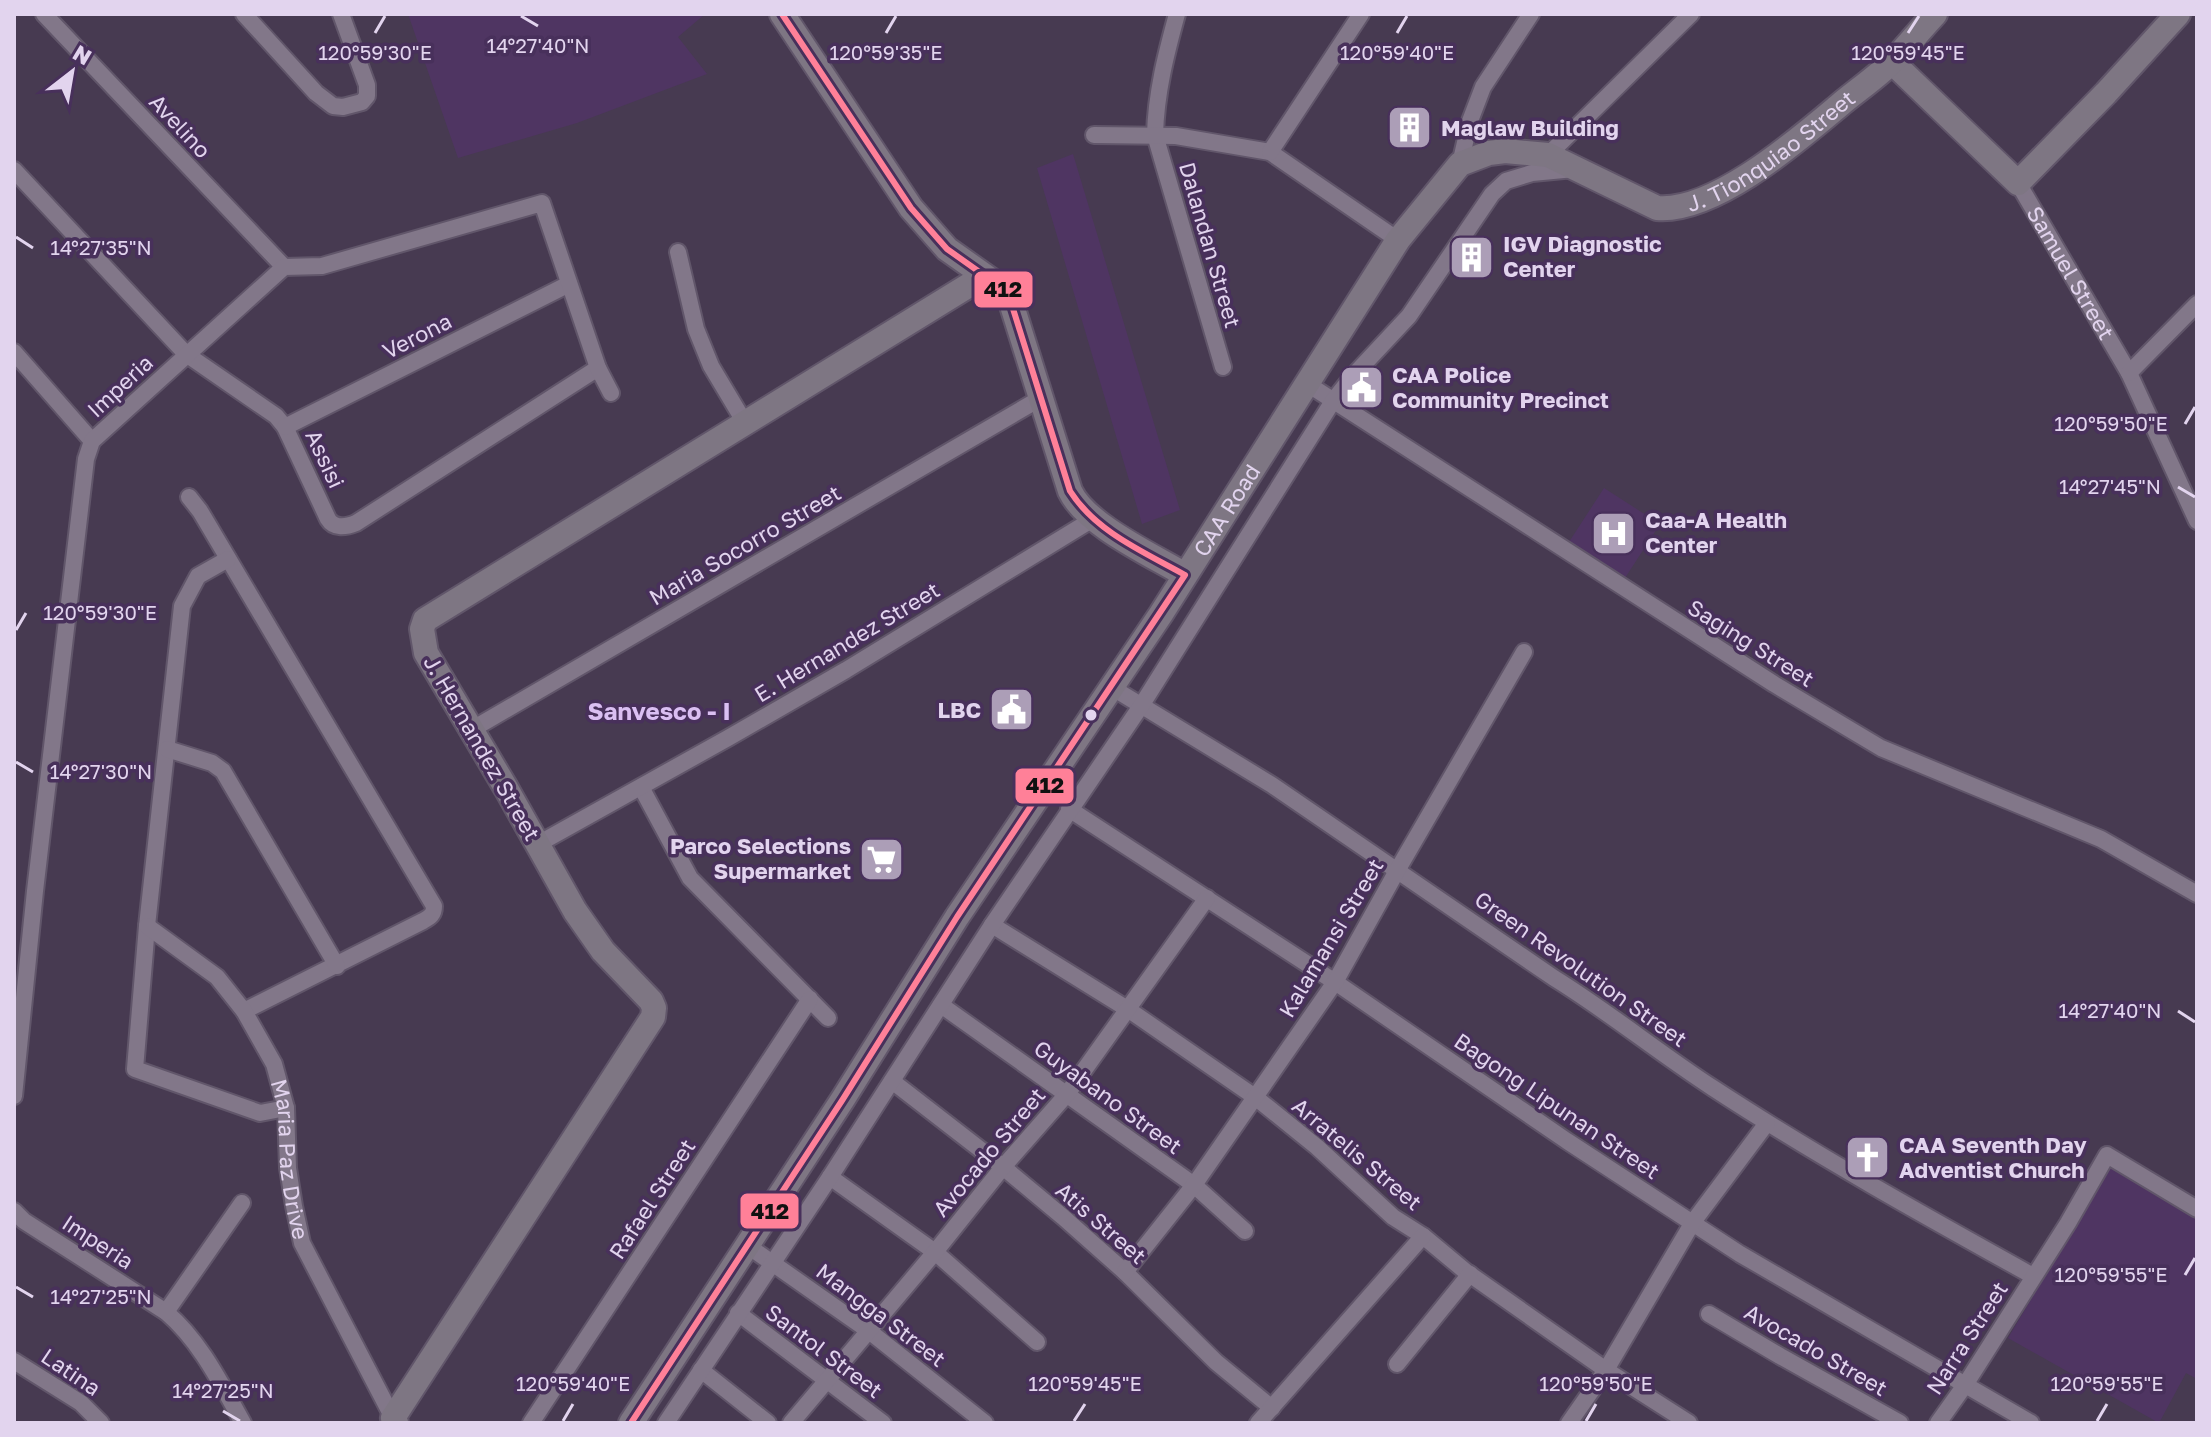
<svg xmlns="http://www.w3.org/2000/svg" width="2211" height="1437" font-family="'Golos Text',sans-serif">
  <rect width="100%" height="100%" fill="#473a51"/>
  <path fill="#4f3562" d="M408 14H705L678 37 707 74 577 123 458 158Z
    M1073 154 1180 510 1142 524 1037 168Z
    M1604 488 1660 524 1625 578 1569 542Z
    M2113 1162 2197 1212V1379L2186 1373 2159 1423 2008 1338Z"/>
  <g fill="none" stroke-linecap="round" stroke-linejoin="round">
    <defs>
      <g id="street">
        <path d="M44 14 284 267"/>
        <path d="M244 14 316 93 333 106 343 107 362 102 367 96V85L341 14"/>
        <path d="M1177 14C1166 54 1156 93 1155 135L1223 367"/>
        <path d="M1094 135 1176 136 1270 152 1398 240"/>
        <path d="M1270 152 1361 14"/>
        <path d="M1548 155 1691 14"/>
        <path d="M1460 164 1470 121 1483 87 1531 14"/>
        <path d="M14 170 186 354 276 416 285 427 328 519C334 529 346 527 356 523L598 368"/>
        <path id="s1" d="M2018 183 2129 373 2197 521"/>
        <path d="M678 252 696 329 711 366 745 423"/>
        <path d="M14 352 92 441"/>
        <path d="M2129 373 2197 304"/>
        <path d="M1306 383 1774 684 1881 748 2101 839 2197 894"/>
        <path d="M285 427 569 284"/>
        <path d="M189 497 200 511 434 906C434 915 430 917 423 921L244 1011"/>
        <path d="M228 559 198 576 182 606 147 926 135 1069 260 1113 286 1108"/>
        <path d="M1111 687 1272 785 1554 978C1609 1012 1659 1053 1713 1088 1817 1156 1925 1216 2033 1276"/>
        <path d="M471 730 1041 398"/>
        <path d="M167 749 212 763 223 771 337 966"/>
        <path d="M641 787 690 878 828 1018"/>
        <path d="M1069 809 1335 982 1567 1141 1740 1254 2031 1423"/>
        <path d="M538 844 728 738 846 670 1093 519"/>
        <path d="M992 925 1129 1010 1255 1097 1317 1147 1393 1217 1423 1236 1465 1271 1606 1370 1689 1423"/>
        <path id="s2" d="M147 926 217 977 244 1011 274 1064 286 1108 288 1168 294 1206 302 1243 393 1418"/>
        <path d="M941 1005 1194 1185 1245 1231"/>
        <path d="M892 1081 1003 1167 1063 1217 1125 1272 1216 1362 1272 1408"/>
        <path d="M14 1096 35 891 86 459 92 441 284 267 322 266 542 203 598 368 611 393"/>
        <path d="M830 1177 935 1252 1037 1342"/>
        <path d="M14 1211 24 1221 166 1312C201 1342 221 1384 243 1423"/>
        <path d="M748 1246 869 1331 985 1423"/>
        <path d="M1125 1272 1194 1185 1335 982 1398 869 1524 652"/>
        <path d="M166 1312 242 1203"/>
        <path d="M738 1313 883 1423"/>
        <path d="M1709 1314 1780 1356 1900 1423"/>
        <path d="M14 1361 81 1403 101 1423"/>
        <path d="M1397 1364 1470 1274"/>
        <path d="M701 1370 768 1423"/>
        <path d="M531 1423 810 999"/>
        <path d="M666 1423 830 1177 992 925 1141 706 1333 401 1352 377 1409 316 1492 194 1506 181 1532 173 1574 169"/>
        <path d="M791 1423 935 1252 1003 1167 1067 1094 1207 898"/>
        <path d="M1258 1423 1423 1236"/>
        <path d="M1569 1423 1606 1370 1693 1222 1767 1123"/>
        <path d="M1938 1423 1965 1385 2068 1223 2107 1155 2197 1209"/>
      </g>
      <g id="secondary">
        <path d="M782 14 911 208 947 249 1002 288 1010 299 1070 491C1086 525 1152 555 1185 575"/>
        <path d="M1892 62 2018 183 2106 93 2178 14"/>
        <path d="M396 1423 393 1418 653 1017 654 1008 651 1001 603 951 575 911 506 788 426 653 422 629 425 620 984 276"/>
        <path id="s3" d="M631 1423 843 1099 957 917 1161 614 1398 240 1460 164 1489 153 1505 151 1548 155 1657 208C1715 213 1799 139 1842 103 1859 89 1878 76 1894 60 1908 45 1921 29 1935 14"/>
      </g>
    </defs>
    <use href="#street" stroke="#61566a" stroke-width="20"/>
    <use href="#secondary" stroke="#61566a" stroke-width="28"/>
    <use href="#street" stroke="#827789" stroke-width="16"/>
    <use href="#secondary" stroke="#7e7683" stroke-width="24"/>
    <defs>
      <path id="bus-1" d="M782 14 911 208 947 249 1002 288 1010 299 1070 491C1096 532 1144 552 1185 575
        M631 1423 843 1099 957 917 1185 575"/>
    </defs>
    <use href="#bus-1" stroke="#48305b" stroke-width="12"/>
    <use href="#bus-1" stroke="#ff8098" stroke-width="6"/>
  </g>
  <path fill="none" stroke="#e2d4ee" stroke-width="3" d="M521 16 538 26M375 33 385 16M886 33 896 16M1397 33 1407 16M1908 33 1919 16M16 237 33 248M2185 424 2195 407M2178 487 2195 497M16 630 26 613M16 762 33 772M2178 1011 2195 1022M2185 1275 2195 1258M16 1287 33 1297M223 1411 240 1421M563 1421 573 1404M1074 1421 1085 1404M1586 1421 1596 1404M2097 1421 2107 1404"/>
  <defs>
    <symbol id="building-square" viewBox="-11 -11 22 22"><rect x="-9" y="-9" width="18" height="18" rx="4" fill="#ac9eb7" stroke="#48305b"/><path d="M-4-6H4V6H1V3H-1V6H-4ZM-2.5-4.3h1.7v1.8h-1.7ZM.8-4.3h1.7v1.8H.8ZM-2.5-1h1.7V.8h-1.7ZM.8-1h1.7V.8H.8Z" fill="#fff"/></symbol>
    <symbol id="civic-square" viewBox="-11 -11 22 22"><rect x="-9" y="-9" width="18" height="18" rx="4" fill="#ac9eb7" stroke="#48305b"/><path d="M-.6-6.5H3V-4.5H.6V-3L4-1V1h2V6H-6V1h2V-1L-.6-3ZM-1.2 2.5V6h2.4V2.5Z" fill="#fff"/></symbol>
    <symbol id="hospital-square" viewBox="-11 -11 22 22"><rect x="-9" y="-9" width="18" height="18" rx="4" fill="#ac9eb7" stroke="#48305b"/><path d="M-5-5h3v3.5h4V-5h3V5h-3V1.5h-4V5h-3Z" fill="#fff"/></symbol>
    <symbol id="supermarket-square" viewBox="-11 -11 22 22"><rect x="-9" y="-9" width="18" height="18" rx="4" fill="#ac9eb7" stroke="#48305b"/><path d="M-6-5.5h2.5l.6 2H6L4.5 2H-2.5L-4.4-4H-6ZM-1.5 3.2a1.3 1.3 0 1 0 .1 0ZM3 3.2a1.3 1.3 0 1 0 .1 0Z" fill="#fff"/></symbol>
    <symbol id="church-square" viewBox="-11 -11 22 22"><rect x="-9" y="-9" width="18" height="18" rx="4" fill="#ac9eb7" stroke="#48305b"/><path d="M-1.2-6h2.4v3.5h3.3v2.4h-3.3V6h-2.4V-.1h-3.3v-2.4h3.3Z" fill="#fff"/></symbol>
  </defs>
  <g fill-rule="evenodd">
    <use href="#building-square" x="1384" y="102" width="51" height="51"/>
    <use href="#building-square" x="1446" y="232" width="51" height="51"/>
    <use href="#civic-square" x="1336" y="362" width="51" height="51"/>
    <use href="#hospital-square" x="1588" y="508" width="51" height="51"/>
    <use href="#civic-square" x="986" y="684" width="51" height="51"/>
    <use href="#supermarket-square" x="856" y="834" width="51" height="51"/>
    <use href="#church-square" x="1842" y="1132" width="51" height="51"/>
  </g>
  <circle fill="#e2d4ee" stroke="#48305b" stroke-width="3" cx="1091" cy="715" r="7"/>
  <g text-anchor="middle" stroke-width="7" stroke-linejoin="round" paint-order="stroke">
    <g font-size="22" fill="#e2d4ee" stroke="#48305b">
      <text transform="translate(180 126) rotate(47)" y="8">Avelino</text>
      <text dy="8" stroke="none"><textPath href="#s3" startOffset="1850">J. Tionquiao Street</textPath></text>
      <text transform="translate(1210 245) rotate(74)" y="8">Dalandan Street</text>
      <text dy="8" stroke="none"><textPath href="#s1" startOffset="104">Samuel Street</textPath></text>
      <text transform="translate(417 336) rotate(-27)" y="8">Verona</text>
      <text transform="translate(120 386) rotate(-43)" y="8">Imperia</text>
      <text transform="translate(325 459) rotate(65)" y="8">Assisi</text>
      <text dy="8" stroke="none"><textPath href="#s3" startOffset="1090">CAA Road</textPath></text>
      <text transform="translate(745 545) rotate(-30)" y="8">Maria Socorro Street</text>
      <text transform="translate(847 642) rotate(-31)" y="8">E. Hernandez Street</text>
      <text transform="translate(1751 643) rotate(32)" y="8">Saging Street</text>
      <text transform="translate(482 748) rotate(60)" y="8">J. Hernandez Street</text>
      <text transform="translate(1331 938) rotate(-59)" y="8">Kalamansi Street</text>
      <text transform="translate(1581 969) rotate(35)" y="8">Green Revolution Street</text>
      <text transform="translate(1108 1097) rotate(36)" y="8">Guyabano Street</text>
      <text transform="translate(1557 1106) rotate(34)" y="8">Bagong Lipunan Street</text>
      <text transform="translate(989 1152) rotate(-50)" y="8">Avocado Street</text>
      <text transform="translate(1357 1154) rotate(40)" y="8">Arratelis Street</text>
      <text dy="8" stroke="none"><textPath href="#s2" startOffset="288">Maria Paz Drive</textPath></text>
      <text transform="translate(652 1199) rotate(-57)" y="8">Rafael Street</text>
      <text transform="translate(1101 1223) rotate(41)" y="8">Atis Street</text>
      <text transform="translate(98 1242) rotate(33)" y="8">Imperia</text>
      <text transform="translate(881 1315) rotate(37)" y="8">Mangga Street</text>
      <text transform="translate(1967 1338) rotate(-57)" y="8">Narra Street</text>
      <text transform="translate(1816 1350) rotate(30)" y="8">Avocado Street</text>
      <text transform="translate(824 1351) rotate(37)" y="8">Santol Street</text>
      <text transform="translate(71 1372) rotate(34)" y="8">Latina</text>
    </g>
    <g font-size="22" font-weight="bold" fill="#e2d4ee" stroke="#48305b" text-anchor="start">
      <text x="1441" y="136">Maglaw Building</text>
      <text x="1503" y="252">IGV Diagnostic<tspan x="1503" dy="25">Center</tspan></text>
      <text x="1392" y="383">CAA Police<tspan x="1392" dy="25">Community Precinct</tspan></text>
      <text x="1645" y="528">Caa-A Health<tspan x="1645" dy="25">Center</tspan></text>
      <text x="981" y="718" text-anchor="end">LBC</text>
      <text x="851" y="854" text-anchor="end">Parco Selections<tspan x="851" dy="25">Supermarket</tspan></text>
      <text x="1899" y="1153">CAA Seventh Day<tspan x="1899" dy="25">Adventist Church</tspan></text>
    </g>
    <g font-size="24" font-weight="bold" fill="#dabff2" stroke="#48305b">
      <text x="659" y="720">Sanvesco - I</text>
    </g>
  </g>
  <g font-size="20" text-anchor="middle" fill="#e2d4ee" stroke="#48305b" stroke-width="7" stroke-linejoin="round" paint-order="stroke">
    <text x="538" y="53">14°27'40"N</text>
    <text x="375" y="60">120°59'30"E</text>
    <text x="886" y="60">120°59'35"E</text>
    <text x="1397" y="60">120°59'40"E</text>
    <text x="1908" y="60">120°59'45"E</text>
    <text x="101" y="255">14°27'35"N</text>
    <text x="2111" y="431">120°59'50"E</text>
    <text x="2110" y="494">14°27'45"N</text>
    <text x="100" y="620">120°59'30"E</text>
    <text x="101" y="779">14°27'30"N</text>
    <text x="2110" y="1018">14°27'40"N</text>
    <text x="2111" y="1282">120°59'55"E</text>
    <text x="101" y="1304">14°27'25"N</text>
    <text x="573" y="1391">120°59'40"E</text>
    <text x="1085" y="1391">120°59'45"E</text>
    <text x="1596" y="1391">120°59'50"E</text>
    <text x="2107" y="1391">120°59'55"E</text>
    <text x="223" y="1398">14°27'25"N</text>
  </g>
  <g stroke="#48305b" stroke-width="3">
    <rect x="973" y="270" width="61" height="39" rx="8" fill="#ff8098"/>
    <rect x="1014" y="767" width="61" height="38" rx="8" fill="#ff8098"/>
    <rect x="739" y="1192" width="61" height="38" rx="8" fill="#ff8098"/>
  </g>
  <g font-size="22" text-anchor="middle" font-weight="bold" fill="#111">
    <text x="1003" y="297">412</text>
    <text x="1045" y="793">412</text>
    <text x="770" y="1219">412</text>
  </g>
  <rect width="2211" height="1437" fill="none" stroke="#e2d4ee" stroke-width="32"/>
  <g transform="translate(72 72) rotate(31)" stroke="#48305b" stroke-width="6" paint-order="stroke">
  <path d="M0-6L14 30L0 20L-14 30Z" fill="#e2d4ee"/>
  <text y="-12" font-size="22" font-weight="bold" text-anchor="middle" fill="#e2d4ee">N</text>
  </g>
</svg>
